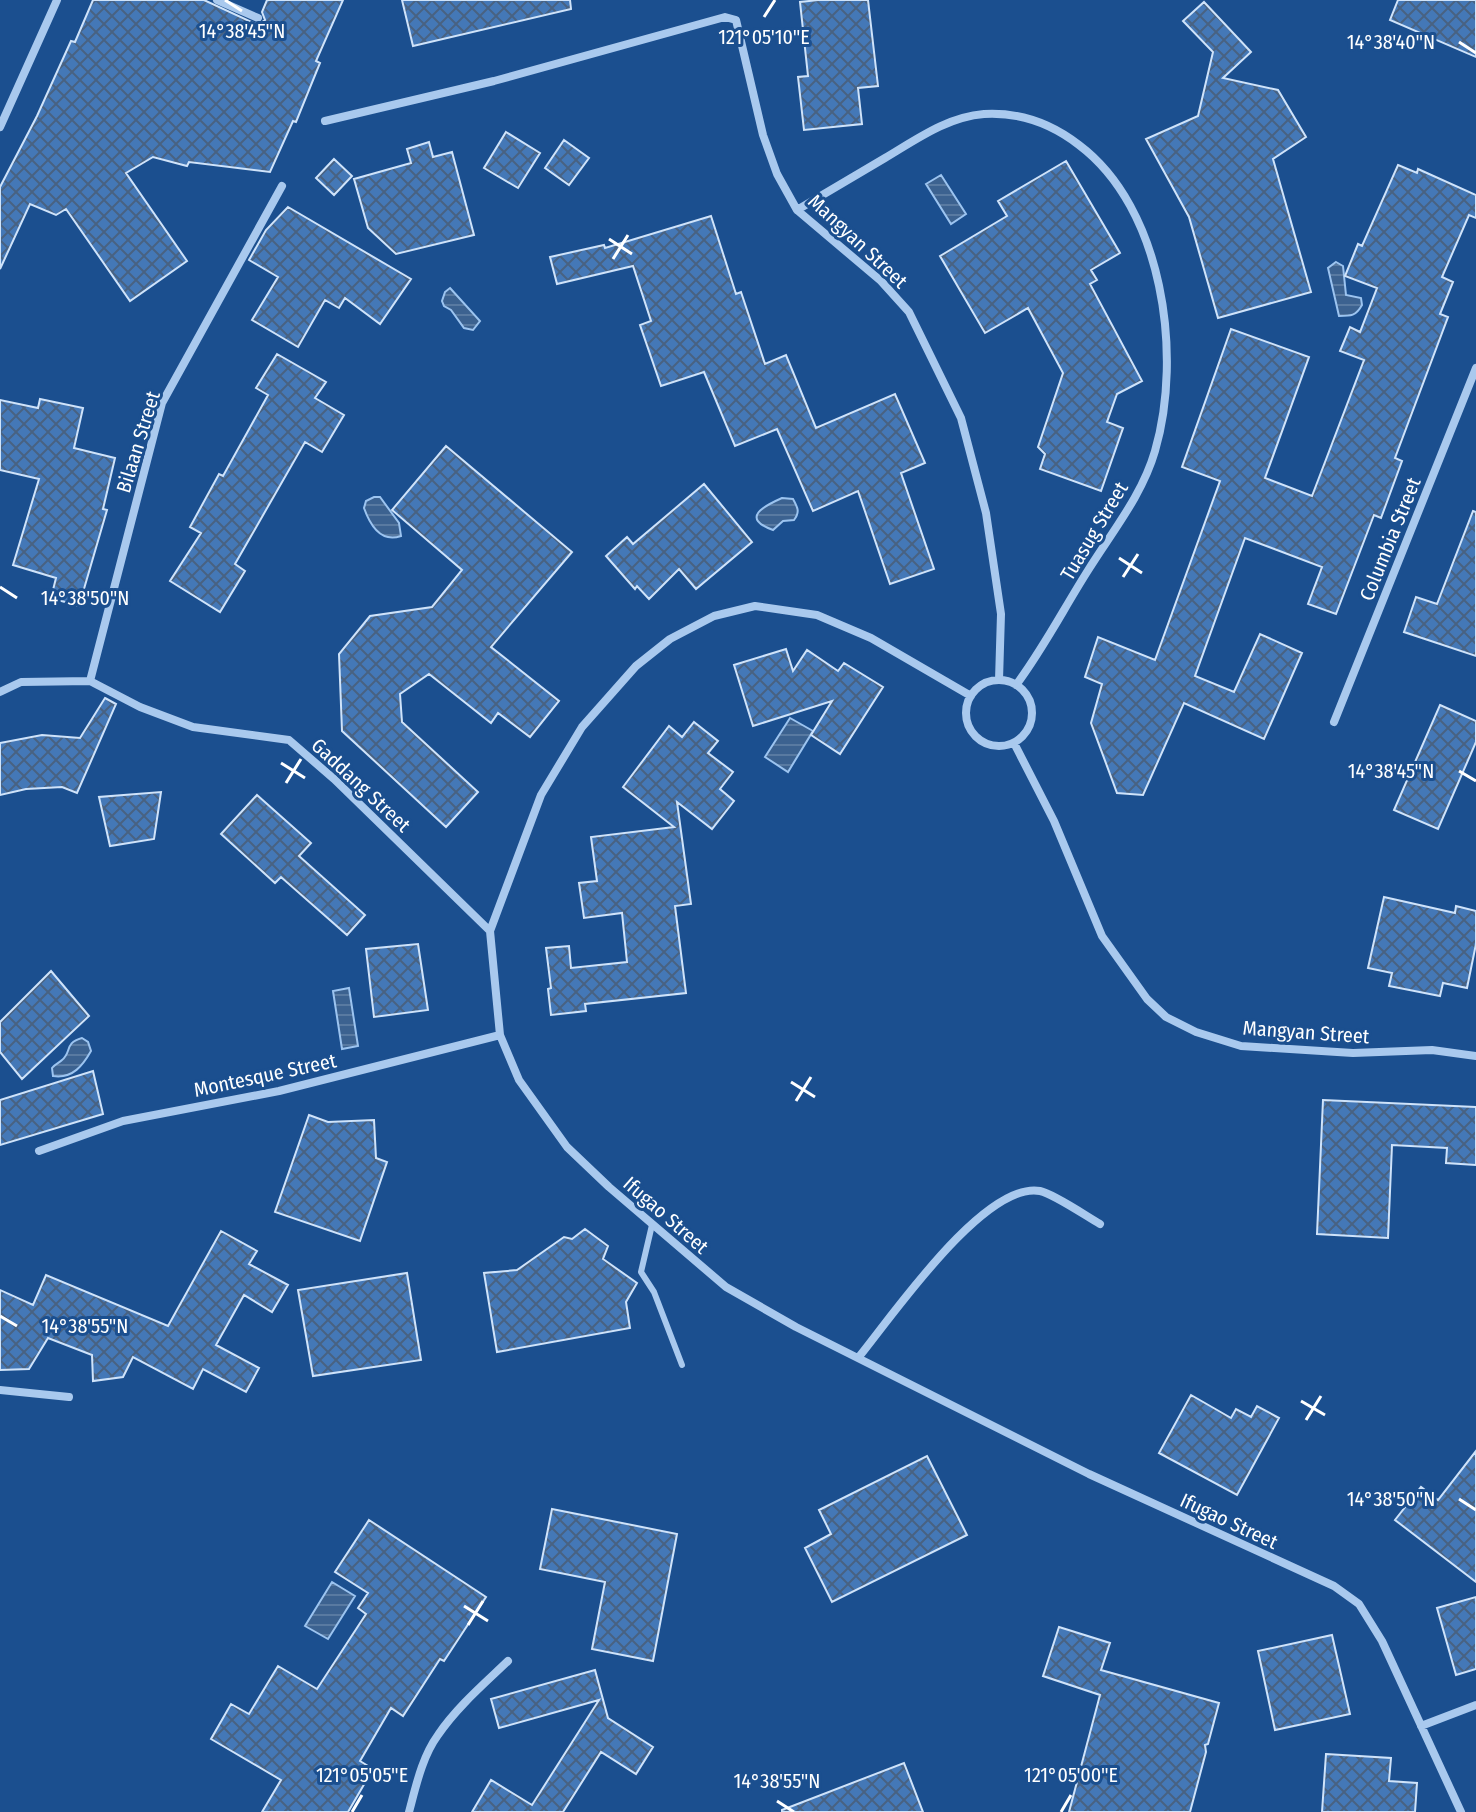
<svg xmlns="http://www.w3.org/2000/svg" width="1476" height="1812" font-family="'Fira Sans Condensed',sans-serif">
  <defs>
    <pattern id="water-rules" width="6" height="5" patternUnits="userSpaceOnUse" patternTransform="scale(2)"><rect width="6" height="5" fill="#3c6290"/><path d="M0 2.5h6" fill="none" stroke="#597aa1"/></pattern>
    <pattern id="building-cross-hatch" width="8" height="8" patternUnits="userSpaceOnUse" patternTransform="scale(2)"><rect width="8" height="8" fill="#4478b7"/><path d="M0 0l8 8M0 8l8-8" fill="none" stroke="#486282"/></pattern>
  </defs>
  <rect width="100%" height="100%" fill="#1b4f8f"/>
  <path fill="url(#water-rules)" stroke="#9cc4f0" stroke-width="2" d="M941 175 966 214 951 224 926 184Z
    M1336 262 1343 266 1346 295 1361 298 1362 305C1356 316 1351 316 1339 316L1328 268Z
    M450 288 480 321 473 330 464 328 451 310 444 306 442 301 445 292Z
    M374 497H380L399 523 401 536C381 543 370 525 364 508L366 501Z
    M782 498 793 499C798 508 800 512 794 520L783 521 773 530C740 518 764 506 782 498Z
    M790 718 813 731 788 772 765 757Z
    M349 988 358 1046 342 1049 333 991Z
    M82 1038 88 1042 91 1051C83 1065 73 1079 53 1076L52 1068C55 1064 59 1063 62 1060 72 1052 64 1043 82 1038Z
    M332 1582 355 1596 328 1639 305 1626Z"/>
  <path fill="url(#building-cross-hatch)" stroke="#cfe3fa" stroke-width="2" d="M93 0H204L258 25 265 20 262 12 267 0H343L316 61 320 63 296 122 293 121 270 172 189 162 187 166 153 157 126 173 187 261 130 301 66 209 56 215 30 204 0 269V187L37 116 71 41 75 42Z
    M402 0H570L571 9 413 46Z
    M818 0H868L878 86 858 88 862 124 804 130 798 77 808 76 800 2Z
    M1398 0H1476V57L1390 20Z
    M1204 2 1251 52 1223 78 1278 90 1306 137 1273 159 1311 292 1218 318 1189 217 1146 139 1198 116 1213 52 1183 21Z
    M506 132 540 153 518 188 484 168Z
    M564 140 589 158 569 185 545 168Z
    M429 142 433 157 452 152 474 235 396 254 368 228 354 179 411 163 407 149Z
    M334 159 352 176 334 195 316 178Z
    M1066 161 1120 253 1091 270 1097 280 1090 284 1142 381 1117 394 1107 422 1123 428 1101 491 1040 469 1045 454 1038 447 1063 373 1028 308 985 333 940 256 1007 216 998 201Z
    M1398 165 1417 173 1418 169 1476 195V218L1469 215 1442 277 1453 282 1440 314 1448 317 1395 458 1402 461 1381 518 1374 515 1336 614 1308 604 1322 567 1245 538 1195 676 1234 692 1260 634 1302 653 1264 739 1184 703 1143 795 1117 793 1091 723 1102 684 1085 677 1098 637 1155 660 1220 481 1182 467 1231 329 1309 357 1265 478 1312 496 1364 360 1340 351 1350 327 1360 332 1377 288 1345 276 1358 244 1362 246Z
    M288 207 411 279 380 324 345 298 339 308 325 300 298 347 252 320 278 277 249 260 266 230Z
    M711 216 736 294 741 292 765 364 786 355 816 428 895 394 925 463 901 473 934 569 890 584 858 491 813 511 777 429 735 446 704 372 661 386 640 325 651 321 633 266 557 284 550 257 604 245 605 248Z
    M277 354 326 382 315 398 344 415 322 452 305 442 235 564 245 571 220 612 170 581 201 533 190 527 219 474 223 476 268 395 256 388Z
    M40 399 83 408 74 448 115 458 103 509 107 510 79 606 51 598 56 578 13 565 39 479 0 470V400L38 408Z
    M446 446 572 552 491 647 559 701 530 737 498 713 491 723 429 674 400 694 402 722 478 792 446 827 342 731 339 654 370 616 432 607 462 570 392 510Z
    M704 484 752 542 696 589 679 569 649 599 637 586 635 589 606 556 627 537 633 544Z
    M1473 511 1476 512V656L1404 632 1416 597 1437 604Z
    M786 649 793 671 807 650 838 671 844 663 883 687 840 754 811 735 832 701 753 726 734 665Z
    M105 698 116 704 77 793 62 787 26 789 0 795V743L42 735 80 738Z
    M1440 705 1476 721V742L1438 829 1394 810Z
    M694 722 718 741 708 753 733 772 720 789 734 801 712 829 677 802 691 904 675 906 686 993 585 1004 586 1011 551 1015 548 989 551 988 546 948 569 946 571 968 627 962 622 913 584 918 579 883 597 881 591 837 674 827 623 787 669 726 682 737Z
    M161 792 154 839 110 846 99 797Z
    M257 795 311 843 299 856 365 915 347 935 281 877 275 883 221 834Z
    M1384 897 1455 913 1456 906 1476 911V944L1467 988 1443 983 1440 996 1389 986 1392 973 1368 968Z
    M418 944 428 1010 374 1017 366 949Z
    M51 971 89 1016 22 1079 0 1052V1022Z
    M93 1071 103 1114 0 1145V1100Z
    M1323 1100 1476 1107V1165L1446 1163 1447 1148 1392 1145 1388 1238 1317 1234Z
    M309 1115 328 1122 374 1120 376 1158 387 1162 360 1241 275 1212Z
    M585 1229 608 1246 603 1259 637 1283 626 1302 630 1328 497 1352 484 1273 517 1270 564 1237 572 1239Z
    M221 1231 257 1251 249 1264 288 1285 272 1312 244 1295 216 1345 259 1368 246 1392 203 1369 193 1389 133 1357 123 1377 93 1381 92 1355 48 1338 29 1369 0 1370V1290L33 1305 46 1275 168 1326Z
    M407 1273 421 1360 313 1376 298 1290Z
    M1191 1395 1231 1418 1236 1409 1251 1417 1257 1406 1279 1418 1237 1495 1159 1453Z
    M1476 1451V1582L1395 1520 1421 1487 1438 1500Z
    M927 1456 967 1535 832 1602 805 1548 831 1534 819 1510Z
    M552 1509 677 1534 653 1661 592 1649 605 1582 540 1569Z
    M369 1520 486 1597 444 1661 440 1659 403 1716 391 1708 360 1761 373 1769 348 1812H262L281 1780 211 1739 231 1704 249 1714 278 1666 317 1689 366 1614 358 1608 368 1593 335 1572Z
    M1476 1597V1669L1456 1675 1437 1608Z
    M1059 1627 1110 1643 1101 1670 1219 1703 1208 1744 1205 1745 1206 1752 1190 1812H1069L1100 1695 1043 1676Z
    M1332 1635 1350 1714 1275 1730 1258 1651Z
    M595 1670 608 1718 653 1747 636 1774 601 1752 563 1812H472L491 1780 532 1805 599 1700 499 1728 491 1699Z
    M1326 1754 1391 1758 1389 1781 1417 1783 1415 1812H1322Z
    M904 1763 923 1812H782V1810Z"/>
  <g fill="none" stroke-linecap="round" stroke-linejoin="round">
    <path stroke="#a9c9ee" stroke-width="6" d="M652 1225 641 1272 654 1292 682 1365"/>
    <path stroke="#a9c9ee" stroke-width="8" d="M217 0 258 18
      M325 121 494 81 725 17 736 20 763 135 777 174 797 210 881 281 909 312 961 418 986 513 1001 614 999 680
      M0 127 57 0
      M797 210C826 193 856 175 885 158 917 139 947 117 984 114 1019 112 1052 124 1079 145 1163 208 1183 355 1155 451 1142 496 1111 533 1087 572 1063 610 1043 649 1016 685
      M966 713a33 33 0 1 1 66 0a33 33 0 1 1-66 0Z
      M90 681 162 403 282 186
      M0 692 21 682 90 681 140 707 193 727 289 740 334 779 490 931
      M971 696 871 638 817 615 755 606 714 616 670 639 636 666 582 727 541 795 490 931 500 1035 519 1080 567 1147 609 1187 726 1287 796 1327 1089 1474 1334 1586 1359 1604 1382 1641 1461 1812
      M1334 722 1476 368
      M1014 743 1054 821 1102 936 1147 999 1166 1017 1196 1032 1241 1046 1353 1053 1432 1050 1476 1056
      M39 1151 123 1121 279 1091 500 1035
      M858 1358C891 1318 984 1181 1040 1191 1054 1194 1086 1216 1100 1224
      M0 1390 69 1397
      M1421 1726 1476 1705
      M409 1812C416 1786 422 1757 438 1735 457 1707 484 1684 508 1661"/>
  </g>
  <path fill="none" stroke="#fff" stroke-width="3" d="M225 0 242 11M764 17 775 0M1459 42 1476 53M609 239 632 254M613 259 628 235M1119 558 1142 573M1123 577 1138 554M0 587 17 598M281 763 305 778M1459 771 1476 781M286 783 301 759M791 1082 815 1097M796 1101 811 1077M0 1316 17 1326M1301 1401 1325 1415M1306 1420 1321 1396M1459 1499 1476 1510M464 1606 488 1621M468 1625 483 1601M777 1801 794 1812M352 1812 362 1795M1061 1812 1071 1795"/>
  <g text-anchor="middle" stroke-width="6" stroke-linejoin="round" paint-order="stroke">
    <g font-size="20" fill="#fff" stroke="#1b4f8f">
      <text transform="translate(858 241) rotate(43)" y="7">Mangyan Street</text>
      <text transform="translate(138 442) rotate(-73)" y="7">Bilaan Street</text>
      <text transform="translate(1094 531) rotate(-59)" y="7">Tuasug Street</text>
      <text transform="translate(1390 539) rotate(-68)" y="7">Columbia Street</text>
      <text transform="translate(361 785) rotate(43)" y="7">Gaddang Street</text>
      <text transform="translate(1306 1032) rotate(4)" y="7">Mangyan Street</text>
      <text transform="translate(265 1075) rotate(-12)" y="7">Montesque Street</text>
      <text transform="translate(666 1215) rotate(41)" y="7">Ifugao Street</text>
      <text transform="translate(1229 1521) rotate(25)" y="7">Ifugao Street</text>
    </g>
  </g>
  <g font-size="20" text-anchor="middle" fill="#fff" stroke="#1b4f8f" stroke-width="6" stroke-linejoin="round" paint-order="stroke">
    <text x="242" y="38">14°38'45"N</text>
    <text x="764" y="44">121°05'10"E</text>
    <text x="1391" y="49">14°38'40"N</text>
    <text x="85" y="605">14°38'50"N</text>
    <text x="1391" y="778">14°38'45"N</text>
    <text x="85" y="1333">14°38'55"N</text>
    <text x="1391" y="1506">14°38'50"N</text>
    <text x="362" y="1782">121°05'05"E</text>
    <text x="1071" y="1782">121°05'00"E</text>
    <text x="777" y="1788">14°38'55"N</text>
  </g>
</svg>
